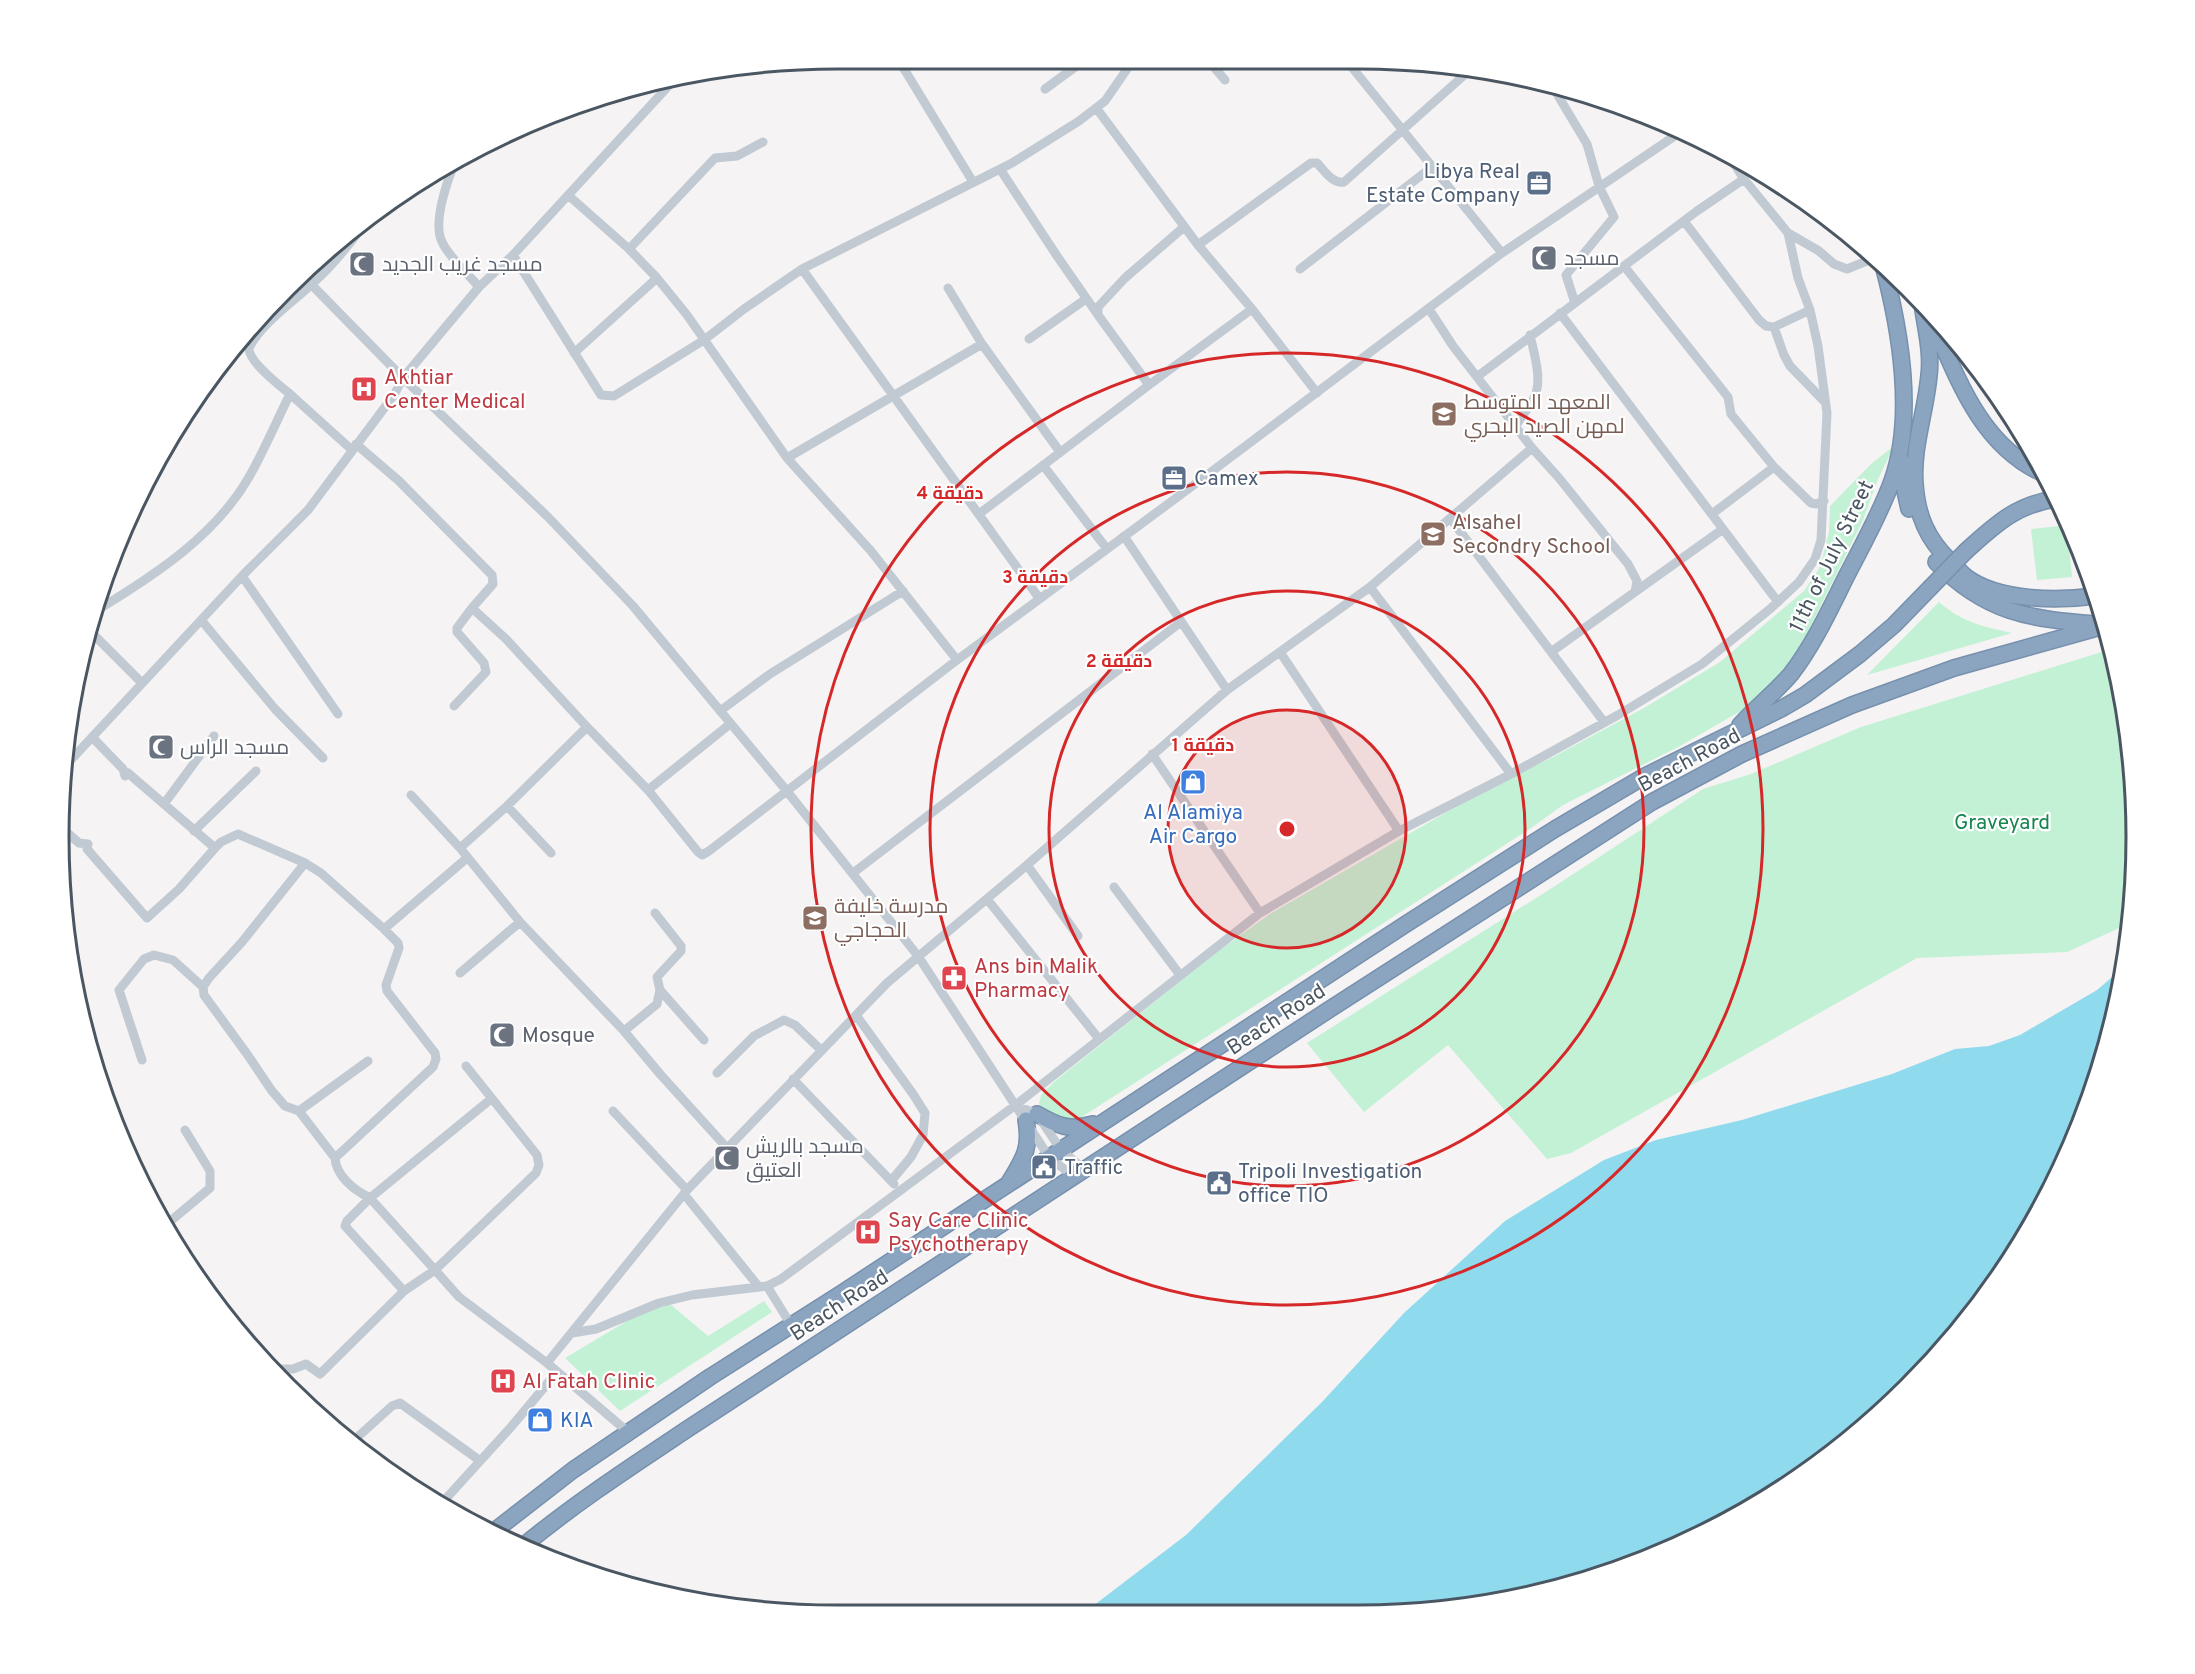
<svg xmlns="http://www.w3.org/2000/svg" width="2195" height="1674" font-family="Overpass,Cairo,sans-serif">
  <rect width="100%" height="100%" fill="#f5f3f3"/>
  <path fill="#c3f1d5" d="M1894 446 1878 479 1863 520 1799 650 1775 683 1746 708 1680 746 1563 805 1531 828 1074 1122 1046 1113 1039 1104 1041 1095 1055 1081 1220 950 1270 914 1485 790 1553 757 1644 708 1720 662 1804 591 1820 567 1829 532 1830 506 1872 463Z
    M2067 525 2072 577 2037 580 2031 529Z
    M1939 602C1963 623 1982 626 2012 633L1867 675Z
    M2111 649 2121 685 2136 837 2128 924 2067 952 1917 958 1571 1153 1547 1159 1448 1045 1364 1112 1307 1043 1555 886 1703 789 1751 774 1861 727Z
    M664 1299 708 1336 764 1301 772 1312 620 1411 565 1358Z"/>
  <path fill="#90daee" d="M2124 967 2122 989 2077 1135 2005 1269 1909 1387 1791 1484 1656 1556 1459 1609H1089L1186 1535 1322 1402 1404 1313 1505 1221 1604 1160 1656 1140 1742 1120 1892 1074 1955 1049 1989 1046 2020 1035 2097 990Z"/>
  <g fill="none" stroke-linecap="round" stroke-linejoin="round">
    <defs>
      <path id="highway" d="M1922 303C1925 326 1932 352 1929 375 1926 411 1912 448 1915 484 1917 515 1927 539 1950 561 1955 566 1960 572 1966 577 1998 601 2057 601 2095 596
        M1928 311C1955 371 1977 443 2042 473
        M1902 462 1903 482 1909 509
        M1966 551C1994 526 2016 504 2056 499
        M1936 562C1986 613 2029 619 2096 624
        M1740 725C1756 707 1775 693 1791 674 1814 644 1830 609 1847 575 1863 544 1880 514 1892 481 1915 417 1900 329 1883 265
        M1037 1114C1058 1126 1069 1131 1093 1124
        M1010 1181C1024 1158 1031 1148 1026 1120
        M493 1532 573 1470 710 1377 842 1293 1406 924 1555 829 1645 776 1781 709 1805 695 1860 654 1894 625 1930 588
        M522 1547C575 1503 632 1466 689 1428L1330 1009 1652 802 1742 754 1852 705 1954 668 2104 626"/>
    </defs>
    <use href="#highway" stroke="#7690ad" stroke-width="18"/>
    <path stroke="#c1cad2" stroke-width="9" d="M898 59 973 182
      M1199 60 1213 66 1225 80
      M1346 60 1502 253
      M1551 84 1587 144 1599 186 1614 217 1566 275 1575 303
      M1045 89 1086 59
      M1097 109 1198 245 1252 309 1317 393
      M1728 154 1744 179
      M456 159C448 179 431 224 443 244 452 260 467 273 479 287
      M1000 169 1057 256 1098 315
      M568 195 629 249 657 278 687 315 787 458 871 551 957 660
      M1684 221 1759 320 1766 326 1774 327 1810 310
      M1198 245 1311 163H1317C1324 170 1332 184 1344 182L1470 70
      M629 249 715 158 737 156 763 142
      M513 255 601 395 614 396 704 340 744 309 802 269 1012 163 1079 121 1105 101 1134 59
      M1624 266 1728 397 1731 414 1774 467 1811 503 1816 504 1824 501
      M802 269 1039 598
      M1300 269 1432 167
      M302 275 403 378 548 517 633 606 786 790 918 956 1049 1157 1073 1176
      M948 288 982 344
      M1560 313 1778 602
      M1774 327 1784 355 1790 366 1825 402
      M1029 339 1086 299
      M574 353 657 278
      M1478 376 1697 211 1744 179 1788 233 1819 251 1834 264 1847 269 1874 258
      M1149 385 1252 309
      M290 394C279 385 248 361 249 348 262 323 292 303 312 284 330 268 345 250 359 231
      M1515 427C1521 417 1529 408 1534 398 1543 380 1534 354 1530 335
      M356 444 399 481 492 575 493 584 472 608
      M1532 448 1559 478 1628 564 1637 581 1635 592
      M787 458 982 344 1060 452
      M1043 465 1107 549
      M979 514 1149 385 1098 315V307L1125 278 1184 227
      M1712 514 1774 467
      M1450 518 1604 722
      M1124 536 1227 690
      M242 576 338 714
      M1370 587 1511 774
      M99 609C155 575 216 535 249 477 264 451 276 422 290 394L352 450
      M202 621 275 709 323 758
      M91 632 142 683
      M1551 652 1723 529
      M454 706 486 672 484 663 457 632V628L472 608 506 639 587 727
      M720 711 770 674 903 591
      M92 737 123 769 125 776 128 773 215 848 221 842 238 834 305 863 321 873 384 929 467 858
      M1152 754 1260 913
      M68 763 242 576 308 510 394 395 403 378 479 287 513 255 674 80
      M648 790 730 724
      M411 795 460 848
      M164 804 214 736
      M507 806 551 853
      M64 830 79 843 88 844 87 849 147 918 179 889 215 848
      M194 831 256 771
      M1399 831 1511 774 1618 715 1702 664 1770 609 1799 582 1815 559 1821 540 1827 413 1818 346 1810 310 1798 278 1788 233
      M305 863 242 942 209 978 203 987 204 995 247 1054 272 1091 285 1106 299 1111 335 1158C336 1176 354 1190 370 1198L347 1221 345 1226 404 1291 435 1270 370 1198 491 1099
      M1027 865 1078 936
      M853 873 1181 622
      M1114 887 1180 975
      M987 899 1099 1039
      M460 973 520 922
      M660 990 704 1040
      M856 1015 913 1094 925 1113 923 1135 911 1157 891 1181
      M624 1031 657 1004 660 990 657 977 681 951V946L655 913
      M142 1060 119 990 144 959 154 955 173 960 203 987
      M466 1066 537 1155 539 1165 536 1173 435 1270 459 1297 547 1363
      M717 1073 754 1036 784 1020 795 1025 821 1050
      M793 1079 894 1184
      M1019 1107 1037 1114 1061 1150 1084 1169
      M299 1111 368 1061
      M613 1111 687 1190
      M727 1148 660 1074 624 1031 520 922 460 848 507 806 587 727 648 790 698 852 702 855 709 851 957 660 1191 487 1502 253 1682 131
      M335 1158 433 1067 436 1059 435 1053 387 991 386 985 399 948 398 943 384 929
      M684 1194 759 1287
      M167 1224 210 1188V1171L185 1130
      M767 1286 791 1325
      M572 1333 596 1329 659 1303 692 1295 767 1286 781 1279 1017 1104 1260 913 1399 831 1280 652
      M272 1369H293L306 1364 320 1374 404 1291
      M628 1432 547 1363 687 1190 887 983 1027 865 1227 690 1370 587 1532 448 1453 346 1429 309
      M352 1442 392 1406 400 1403 479 1460
      M441 1504 511 1427 557 1372"/>
    <use href="#highway" stroke="#8ba5c1" stroke-width="15"/>
    <defs>
      <path id="highway-bridge" d="M1930 588 1966 551"/>
    </defs>
    <use href="#highway-bridge" stroke="#7690ad" stroke-width="18" stroke-linecap="butt"/>
    <use href="#highway-bridge" stroke="#8ba5c1" stroke-width="15"/>
  </g>
  <circle cx="1287" cy="829" r="119" fill="#d62828" fill-opacity=".12"/>
  <g fill="none" stroke="#d62828" stroke-width="3">
    <circle cx="1287" cy="829" r="119"/>
    <circle cx="1287" cy="829" r="238"/>
    <circle cx="1287" cy="829" r="357"/>
    <circle cx="1287" cy="829" r="476"/>
  </g>
  <defs>
    <symbol id="office-square" viewBox="-11 -11 22 22"><rect x="-9" y="-9" width="18" height="18" rx="4" fill="#5c6f8a" stroke="#fff"/><path d="M-6-3h4V-5.5h4V-3h4V5H-6ZM-1-4.5V-3h2v-1.5ZM-6 0V1H6V0Z" fill="#fff"/></symbol>
    <symbol id="mosque-square" viewBox="-11 -11 22 22"><rect x="-9" y="-9" width="18" height="18" rx="4" fill="#6b7280" stroke="#fff"/><path d="M3.5-4.9A6 6 0 1 0 3.5 4.9A5 5 0 1 1 3.5-4.9Z" fill="#fff"/></symbol>
    <symbol id="hospital-square" viewBox="-11 -11 22 22"><rect x="-9" y="-9" width="18" height="18" rx="4" fill="#e0444e" stroke="#fff"/><path d="M-5-5h3v3.5h4V-5h3V5h-3V1.5h-4V5h-3Z" fill="#fff"/></symbol>
    <symbol id="university-square" viewBox="-11 -11 22 22"><rect x="-9" y="-9" width="18" height="18" rx="4" fill="#8d6e63" stroke="#fff"/><path d="M0-5L7-2L0 1L-7-2ZM-4 1L0 2.5L4 1V4Q0 6-4 4Z" fill="#fff"/></symbol>
    <symbol id="school-square" viewBox="-11 -11 22 22"><rect x="-9" y="-9" width="18" height="18" rx="4" fill="#8d6e63" stroke="#fff"/><path d="M0-5L7-2L0 1L-7-2ZM-4 1L0 2.5L4 1V4Q0 6-4 4Z" fill="#fff"/></symbol>
    <symbol id="shop-square" viewBox="-11 -11 22 22"><rect x="-9" y="-9" width="18" height="18" rx="4" fill="#3f7fe0" stroke="#fff"/><path d="M-5-2.5h2.3a2.7 3.5 0 0 1 5.4 0H5L5.5 6h-11ZM-1.5-2.5h3a1.5 2.3 0 0 0-3 0Z" fill="#fff"/></symbol>
    <symbol id="pharmacy-square" viewBox="-11 -11 22 22"><rect x="-9" y="-9" width="18" height="18" rx="4" fill="#e0444e" stroke="#fff"/><path d="M-2-6h4v4h4v4h-4v4h-4v-4h-4v-4h4Z" fill="#fff"/></symbol>
    <symbol id="civic-square" viewBox="-11 -11 22 22"><rect x="-9" y="-9" width="18" height="18" rx="4" fill="#5c6f8a" stroke="#fff"/><path d="M-.6-6.5H3V-4.5H.6V-3L4-1V1h2V6H-6V1h2V-1L-.6-3ZM-1.2 2.5V6h2.4V2.5Z" fill="#fff"/></symbol>
  </defs>
  <g fill-rule="evenodd">
    <use href="#office-square" x="1524" y="168" width="30" height="30"/>
    <use href="#mosque-square" x="1529" y="243" width="30" height="30"/>
    <use href="#mosque-square" x="347" y="249" width="30" height="30"/>
    <use href="#hospital-square" x="349" y="374" width="30" height="30"/>
    <use href="#university-square" x="1429" y="399" width="30" height="30"/>
    <use href="#office-square" x="1159" y="463" width="30" height="30"/>
    <use href="#school-square" x="1418" y="519" width="30" height="30"/>
    <use href="#mosque-square" x="146" y="732" width="30" height="30"/>
    <use href="#shop-square" x="1178" y="767" width="30" height="30"/>
    <use href="#school-square" x="800" y="903" width="30" height="30"/>
    <use href="#pharmacy-square" x="939" y="963" width="30" height="30"/>
    <use href="#mosque-square" x="487" y="1020" width="30" height="30"/>
    <use href="#mosque-square" x="712" y="1143" width="30" height="30"/>
    <use href="#civic-square" x="1029" y="1152" width="30" height="30"/>
    <use href="#civic-square" x="1204" y="1168" width="30" height="30"/>
    <use href="#hospital-square" x="853" y="1217" width="30" height="30"/>
    <use href="#hospital-square" x="488" y="1366" width="30" height="30"/>
    <use href="#shop-square" x="525" y="1405" width="30" height="30"/>
  </g>
  <g text-anchor="middle" stroke-width="4.5" stroke-linejoin="round" paint-order="stroke">
    <g font-size="21" fill="#4e5e75" stroke="#fff" text-anchor="start">
      <text x="1520" y="178" text-anchor="end">Libya Real<tspan x="1520" dy="24">Estate Company</tspan></text>
      <text x="1194" y="485">Camex</text>
      <text x="1064" y="1174">Traffic</text>
      <text x="1238" y="1178">Tripoli Investigation<tspan x="1238" dy="24">office TIO</tspan></text>
    </g>
    <g font-size="21" fill="#5b616d" stroke="#fff" text-anchor="start">
      <text x="1564" y="265">مسجد</text>
      <text x="382" y="271">مسجد غريب الجديد</text>
      <text x="180" y="754">مسجد الراس</text>
      <text x="522" y="1042">Mosque</text>
      <text x="746" y="1153">مسجد بالريش<tspan x="746" dy="24">العتيق</tspan></text>
    </g>
    <g font-size="21" fill="#be3a42" stroke="#fff" text-anchor="start">
      <text x="384" y="384">Akhtiar<tspan x="384" dy="24">Center Medical</tspan></text>
      <text x="974" y="973">Ans bin Malik<tspan x="974" dy="24">Pharmacy</tspan></text>
      <text x="888" y="1227">Say Care Clinic<tspan x="888" dy="24">Psychotherapy</tspan></text>
      <text x="522" y="1388">Al Fatah Clinic</text>
    </g>
    <g font-size="21" fill="#785e54" stroke="#fff" text-anchor="start">
      <text x="1464" y="409">المعهد المتوسط<tspan x="1464" dy="24">لمهن الصيد البحري</tspan></text>
      <text x="1452" y="529">Alsahel<tspan x="1452" dy="24">Secondry School</tspan></text>
      <text x="834" y="913">مدرسة خليفة<tspan x="834" dy="24">الحجاجي</tspan></text>
    </g>
    <g font-size="21" fill="#4a5661" stroke="#fff">
      <text transform="translate(1831 556) rotate(-64)" y="7">11th of July Street</text>
      <text transform="translate(1689 760) rotate(-28)" y="7">Beach Road</text>
      <text transform="translate(1276 1019) rotate(-33)" y="7">Beach Road</text>
      <text transform="translate(839 1305) rotate(-33)" y="7">Beach Road</text>
    </g>
    <g font-size="21" fill="#366cbe" stroke="#fff">
      <text x="1193" y="819">Al Alamiya<tspan x="1193" dy="24">Air Cargo</tspan></text>
      <text x="560" y="1427" text-anchor="start">KIA</text>
    </g>
    <g font-size="21" fill="#17864f" stroke="#fff">
      <text x="2002" y="829">Graveyard</text>
    </g>
  </g>
  <path d="M0 0H2195V1674H0ZM837 69H1358A768 768 0 0 1 2126 837V837A768 768 0 0 1 1358 1605H837A768 768 0 0 1 69 837V837A768 768 0 0 1 837 69Z" fill="#fff" fill-rule="evenodd"/>
  <path fill="none" stroke="#4a5661" stroke-width="3" d="M837 69H1358A768 768 0 0 1 2126 837V837A768 768 0 0 1 1358 1605H837A768 768 0 0 1 69 837V837A768 768 0 0 1 837 69Z"/>
  <circle cx="1287" cy="829" r="9" fill="#d62828" stroke="#fff" stroke-width="3"/>
  <g font-size="18" text-anchor="middle" font-weight="bold" fill="#d62828" stroke="#fff" stroke-width="4.5" stroke-linejoin="round" paint-order="stroke">
    <text x="950" y="499">4 دقيقة</text>
    <text x="1035" y="583">3 دقيقة</text>
    <text x="1119" y="667">2 دقيقة</text>
    <text x="1203" y="751">1 دقيقة</text>
  </g>
</svg>
